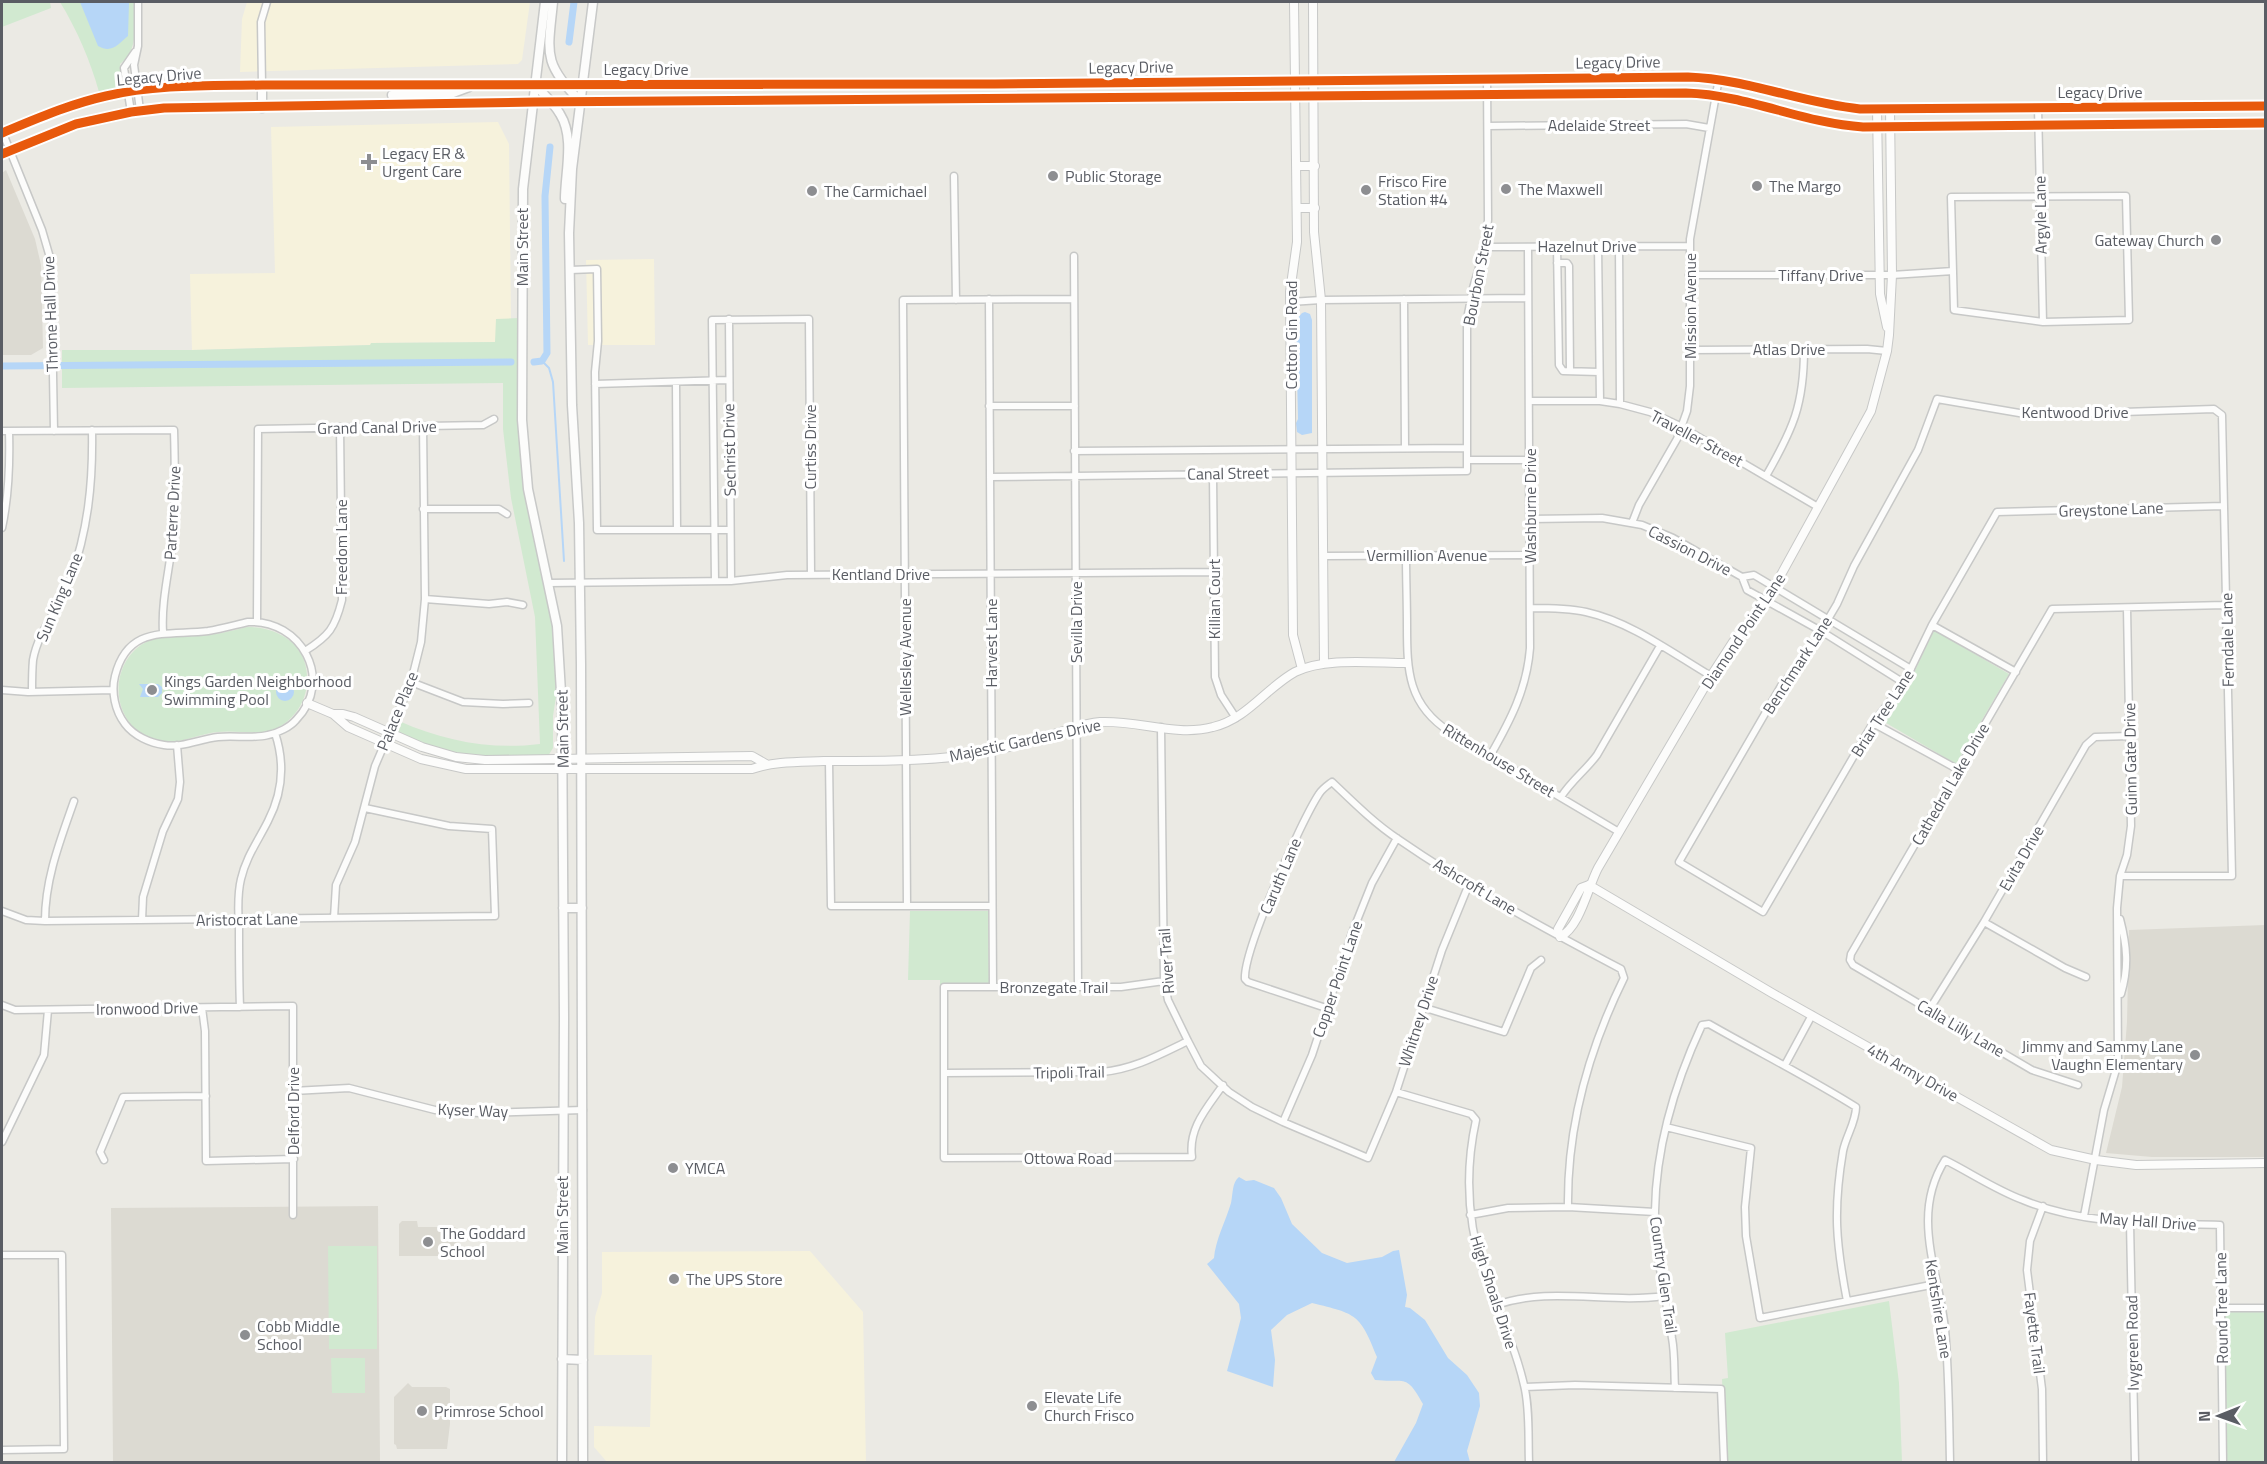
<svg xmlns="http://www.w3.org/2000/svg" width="2267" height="1464" font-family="'Titillium Web',sans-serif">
  <rect width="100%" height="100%" fill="#ebeae4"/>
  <path fill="#f6f2dc" d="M247 2H530L522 60 518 64 240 72 242 19Z
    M498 122 509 144 511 319H496V342L371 343V345L192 350 190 274 275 273 271 127Z
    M654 259 655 345H588L586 260Z
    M810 1251 863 1312 866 1462H607L594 1447V1426L650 1427 652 1355H594L595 1317 602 1293V1252Z"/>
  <path fill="#dcdad2" d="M6 170 35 239 41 265 43 348 31 355H2V173Z
    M2265 925V1157H2152L2106 1153 2122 1087 2127 1022 2129 930Z
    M378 1206 380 1462H113L111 1208Z
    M417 1221 418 1227H455L457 1229 456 1256H399V1224L402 1221Z
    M408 1383 412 1387H446L450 1389V1424L447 1449H397L396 1445 394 1444V1397Z"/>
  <path fill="#d1e9d0" d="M2 2H50L51 8 2 27Z
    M60 2H134C134 24 140 49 120 64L123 87 116 91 99 92C90 60 77 30 60 2Z
    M519 318 520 429 553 632 557 690 553 716V748L548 756C505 756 432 759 396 731L399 721C444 741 490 750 540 744L535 617 511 498 503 429V383L62 388V350H192L370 345 371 343 495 342 496 319Z
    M247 627C277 627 306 643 307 676 309 701 291 728 264 732 249 734 233 730 218 732 196 734 174 748 151 739 107 721 108 655 153 639 167 634 183 637 198 636 215 635 231 631 247 627Z
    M1934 630 2009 674 1956 764 1881 720 1912 677Z
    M910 911H988L989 983 940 985V980H908Z
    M328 1246H377V1349H329Z
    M1889 1301 1899 1383 1902 1462H1726L1722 1379 1728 1378 1725 1333Z
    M2225 1311H2265V1462H2227Z
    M331 1358H365V1393H332Z"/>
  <path fill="#b6d6f7" d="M80 2 129 3 128 36C118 44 112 54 98 46Z
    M1305 312 1310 314 1312 320V433L1302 435 1297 432 1296 423 1298 419 1296 327V320L1302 313Z
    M276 692a9 9 0 1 1 18 0a9 9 0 1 1-18 0Z
    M139 684H158L162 687V693L158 697H140L143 689Z
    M1239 1177 1246 1181 1254 1180 1274 1188 1281 1198 1292 1224 1322 1253 1347 1263 1382 1257 1393 1251 1399 1250 1407 1295 1405 1307 1410 1308 1425 1320 1448 1358 1467 1375 1479 1393 1480 1406 1467 1451 1470 1462H1394L1416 1423 1423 1404C1406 1373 1406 1383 1375 1380L1371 1373 1377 1357C1360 1314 1357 1314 1312 1303L1287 1315 1271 1330 1275 1360 1273 1387 1227 1371 1241 1318 1239 1304 1207 1264 1214 1258C1215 1241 1226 1220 1231 1203 1233 1194 1232 1182 1239 1177Z"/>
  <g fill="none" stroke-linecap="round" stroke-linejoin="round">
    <path stroke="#b6d6f7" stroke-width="2" d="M542 361 549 368 553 382 564 561"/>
    <path stroke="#b6d6f7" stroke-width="7" d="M569 42 574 2
      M534 362 542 361 547 353 545 196 550 147
      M2 366 511 362"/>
    <defs>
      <path id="minor" d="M138 2V46L134 65 140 110
        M262 85 261 22 267 2
        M2038 108 2043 322
        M131 112 124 68 135 52
        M1488 126 1686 124 1709 128
        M2 131 42 230 51 261 54 431
        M954 176 956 300
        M2126 196 2129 320 2043 322 1954 310 1951 197Z
        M1598 246 1600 401
        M1619 246 1620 404
        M1485 247 1690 246
        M1557 247 1559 365 1563 371 1599 372
        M1074 256 1078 987
        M1557 263H1567L1569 266 1570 371
        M570 270 597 269 598 341 595 372 597 530H730
        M1689 275H1892L1953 271
        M989 299 993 987
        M1404 299 1405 448
        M1290 302 1321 300 1528 298
        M729 319 731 581
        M1690 350 1867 349 1887 351
        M676 382 677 530
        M595 384 728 380
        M1529 401H1600L1620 404 1650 412 1678 425 1818 507
        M989 406H1075
        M2 431 174 430C175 465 176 501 173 536 170 568 161 600 163 632
        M1074 451 1467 448
        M1467 460H1529
        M1213 474 1215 677 1221 695 1236 718
        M1766 476C1793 429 1804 405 1804 349
        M990 477 1467 471V319L1473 288 1485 247 1488 220 1487 78
        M423 509H499L507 514
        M1530 519 1602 518 1642 525 1673 538 1742 577 1754 575 1911 669
        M1632 523 1639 505 1677 439 1687 411 1690 386V239L1719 78
        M2 528C9 495 10 465 9 431
        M1324 556 1530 555
        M1406 556C1406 579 1407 602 1407 626 1407 671 1408 705 1450 732L1619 832
        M1742 577 1747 590 1821 631 1904 683
        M715 581 712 320 809 319 811 575
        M548 583 731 581 787 575 1214 572
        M425 599 489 604 507 602 523 605
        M1530 608C1549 608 1568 608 1586 612 1631 622 1672 653 1711 676
        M248 622C301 619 335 680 296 720 290 727 278 733 268 735 253 739 234 735 218 737 200 739 182 748 164 745 150 743 134 736 125 724 115 711 111 692 115 676 128 624 168 636 208 631 221 629 235 625 248 622Z
        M257 622 258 429 483 425 494 419
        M1932 625 2016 672
        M305 651C329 636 335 628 342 600L340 427
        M411 682 463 702 503 704 529 703
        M2 690 28 692 113 690
        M32 692C32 682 32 671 33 660 38 631 60 607 70 580 88 531 93 483 92 430
        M1873 723 1959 770
        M1161 727 1164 981 1168 1000 1188 1041 1201 1066 1229 1092 1252 1107 1283 1122 1368 1158 1396 1092 1442 950 1469 884
        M1490 756C1510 721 1527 689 1530 648L1528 247
        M829 761 831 906H992
        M1561 797C1571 781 1586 770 1597 755L1660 646
        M2120 876H2232L2222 415 2214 409 2031 415 1937 399 1918 450 1854 566 1837 604 1805 658 1781 686 1679 862 1763 912 1873 723 1904 683 1932 625 1997 512 2224 506
        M907 906 903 300 1074 299
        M2 911 26 920 45 921 495 916 492 829 449 826 365 808
        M334 918 336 885 355 842 375 766 411 682 421 642 425 599 423 426
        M2120 919C2127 946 2129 967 2121 994
        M142 920 143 897 163 831 178 799 180 782 177 745
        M45 921C45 879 60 841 74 801
        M1984 922 2065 968 2086 977
        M1164 981 1121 987H944V1158L1192 1157C1188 1128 1207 1108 1223 1085
        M2 1005 15 1010 293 1006V1215
        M240 1007C239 981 239 955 239 929 238 913 237 895 241 879 246 857 258 841 268 821 283 792 285 763 275 733
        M1422 1007 1504 1032 1531 968 1541 960
        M202 1008 205 1031 206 1161 294 1159
        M1326 1008 1248 982 1245 979C1243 951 1301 821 1319 794 1322 789 1328 785 1332 782 1353 802 1374 823 1398 839 1469 888 1545 929 1621 969L1624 978C1589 1049 1567 1128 1568 1207
        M1929 1010 1984 922 2086 745 2095 737 2130 736
        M1785 1065 1812 1015
        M944 1073 1102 1072C1134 1069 1159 1055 1188 1041
        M2078 1085 2032 1070 1853 965 1850 960 1851 954 2052 609 2226 605
        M293 1091 349 1088 435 1110 479 1113 583 1110
        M1396 1092 1471 1114 1476 1120C1463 1179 1469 1239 1492 1295 1504 1324 1517 1354 1524 1385 1530 1408 1528 1439 1529 1462
        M1283 1122 1312 1055 1352 933 1372 883 1397 838
        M1666 1127 1751 1148 1745 1207 1746 1236 1760 1318 1936 1284
        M2 1142 44 1055 48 1010
        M104 1160 100 1152 123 1097 206 1096
        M2043 1206 2030 1241 2027 1270 2042 1389 2043 1462
        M1470 1215 1508 1208 1568 1207 1655 1212
        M2084 1216 2104 1110 2118 1063 2117 908 2120 876 2127 855 2131 826 2127 608
        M2130 1223 2135 1462
        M2 1255H62L64 1449 2 1450
        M1496 1305C1550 1286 1608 1304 1664 1296
        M2221 1308H2266
        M1525 1387 1575 1385 1721 1389 1724 1462
        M1675 1388C1674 1372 1675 1354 1672 1338 1666 1296 1654 1253 1655 1211 1656 1146 1675 1083 1702 1025L1709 1024C1758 1052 1808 1077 1856 1107 1856 1122 1846 1136 1843 1151 1833 1210 1836 1243 1847 1301
        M1950 1462C1949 1418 1949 1374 1945 1329 1939 1271 1910 1216 1945 1160 1971 1173 1996 1190 2023 1200 2085 1226 2155 1223 2220 1225L2223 1462"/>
      <path id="tertiary" d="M1294 2 1297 242 1290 292 1293 635 1302 669
        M1313 2 1314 232 1321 300 1324 663
        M1877 109 1880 294 1887 327
        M1296 166H1315
        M1297 208H1315
        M307 703 333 714 348 727 421 759 466 769H752C775 761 799 762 824 761 880 761 936 762 991 751 1013 747 1035 740 1057 733 1071 729 1085 723 1100 722 1138 720 1176 737 1213 727 1247 719 1266 688 1295 672 1324 657 1374 663 1407 663
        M333 714H343L354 717 422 747 456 757 485 760 752 756 766 764
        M1589 885 1581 888 1558 929 1560 937C1580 927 1588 887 1598 868L1711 676 1733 642 1766 602 1871 411 1887 351 1889 335 1892 275 1890 109
        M1589 885 1772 993 2051 1150 2096 1160 2136 1165 2266 1163"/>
      <path id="secondary" d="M545 2 523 189 522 420 528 489 557 626 562 709 564 1018 562 1462
        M553 2C548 53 542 63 581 102
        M535 84C543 94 554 103 560 114 575 138 565 172 565 199
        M262 85V108
        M392 95 453 93 469 87
        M2 133C36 119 70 104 106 96 157 84 210 86 262 85L995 84 1688 77C1747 79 1801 103 1860 109L2266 106
        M2 154 76 124 131 112 164 108 534 102 1686 93C1748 95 1802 123 1863 127L2266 123
        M563 908H582
        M562 1359 583 1360
        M583 1462 581 665 579 523 572 405 569 233 572 169 593 2"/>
    </defs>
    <use href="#minor" stroke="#c7c8c7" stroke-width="9"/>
    <use href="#tertiary" stroke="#c7c8c7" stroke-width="10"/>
    <use href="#secondary" stroke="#c8c9c8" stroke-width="11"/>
    <use href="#minor" stroke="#fcfcfb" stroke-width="6"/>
    <use href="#tertiary" stroke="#fcfcfb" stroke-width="8"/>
    <use href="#secondary" stroke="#fcfcfb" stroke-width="8"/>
    <defs>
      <path id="cycleway" d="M2 133C36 119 70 104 106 96 157 84 210 86 262 85L995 84 1688 77C1747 79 1801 103 1860 109L2266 106
        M2 154 76 124 131 112 164 108 534 102 1686 93C1748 95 1802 123 1863 127L2266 123"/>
    </defs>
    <use href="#cycleway" stroke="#fff" stroke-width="13"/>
    <use href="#cycleway" stroke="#e8590c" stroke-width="9"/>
  </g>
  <g fill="#8d8e91" stroke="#fff" stroke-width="2">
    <path d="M366 153h6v6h6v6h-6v6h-6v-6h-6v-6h6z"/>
    <circle cx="1053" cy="176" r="6"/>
    <circle cx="1757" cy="186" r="6"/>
    <circle cx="1506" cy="189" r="6"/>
    <circle cx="1366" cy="190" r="6"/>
    <circle cx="812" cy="191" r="6"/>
    <circle cx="2216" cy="240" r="6"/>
    <circle cx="152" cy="690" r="6"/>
    <circle cx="2195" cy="1055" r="6"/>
    <circle cx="673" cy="1168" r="6"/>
    <circle cx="428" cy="1242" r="6"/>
    <circle cx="674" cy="1279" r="6"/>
    <circle cx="245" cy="1335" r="6"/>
    <circle cx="1032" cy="1406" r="6"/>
    <circle cx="422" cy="1411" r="6"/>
  </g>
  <g text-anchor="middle" stroke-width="6" stroke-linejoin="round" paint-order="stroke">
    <g font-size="16" fill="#5a5d64" stroke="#fff">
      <text transform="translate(1618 62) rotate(-1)" y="6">Legacy Drive</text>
      <text transform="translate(1131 67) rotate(-1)" y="6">Legacy Drive</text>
      <text x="646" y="75">Legacy Drive</text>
      <text transform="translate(159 76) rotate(-5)" y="6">Legacy Drive</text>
      <text x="2100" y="98">Legacy Drive</text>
      <text x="1599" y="131">Adelaide Street</text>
      <text transform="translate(2040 215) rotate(-91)" y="6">Argyle Lane</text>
      <text x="1587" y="252">Hazelnut Drive</text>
      <text transform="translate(522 247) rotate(-90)" y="6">Main Street</text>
      <text transform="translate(1478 275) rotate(-79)" y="6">Bourbon Street</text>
      <text x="1821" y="281">Tiffany Drive</text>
      <text transform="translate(1690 306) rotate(-90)" y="6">Mission Avenue</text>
      <text transform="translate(50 314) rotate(-92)" y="6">Throne Hall Drive</text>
      <text transform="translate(1291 335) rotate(-90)" y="6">Cotton Gin Road</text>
      <text x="1789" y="355">Atlas Drive</text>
      <text x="2075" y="418">Kentwood Drive</text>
      <text transform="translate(377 427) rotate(-1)" y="6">Grand Canal Drive</text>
      <text transform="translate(1697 438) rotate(28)" y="6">Traveller Street</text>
      <text transform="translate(810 447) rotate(-90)" y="6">Curtiss Drive</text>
      <text transform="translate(729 450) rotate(-91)" y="6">Sechrist Drive</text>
      <text transform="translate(1228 473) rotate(-1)" y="6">Canal Street</text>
      <text transform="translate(1530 506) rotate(-90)" y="6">Washburne Drive</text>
      <text transform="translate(2111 509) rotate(-2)" y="6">Greystone Lane</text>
      <text transform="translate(172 513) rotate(-87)" y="6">Parterre Drive</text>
      <text transform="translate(341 547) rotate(-90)" y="6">Freedom Lane</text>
      <text transform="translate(1690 550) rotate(27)" y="6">Cassion Drive</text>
      <text x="1427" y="561">Vermillion Avenue</text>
      <text x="881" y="580">Kentland Drive</text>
      <text transform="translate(59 597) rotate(-67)" y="6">Sun King Lane</text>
      <text transform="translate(1214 599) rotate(-90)" y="6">Killian Court</text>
      <text transform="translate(1076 622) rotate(-90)" y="6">Sevilla Drive</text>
      <text transform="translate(1743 631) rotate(-56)" y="6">Diamond Point Lane</text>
      <text transform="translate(2227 640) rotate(-91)" y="6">Ferndale Lane</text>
      <text transform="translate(991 643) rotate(-90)" y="6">Harvest Lane</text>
      <text transform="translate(905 657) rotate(-90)" y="6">Wellesley Avenue</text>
      <text transform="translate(1797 665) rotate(-57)" y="6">Benchmark Lane</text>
      <text transform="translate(397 711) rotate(-68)" y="6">Palace Place</text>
      <text transform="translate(1882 713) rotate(-57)" y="6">Briar Tree Lane</text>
      <text transform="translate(562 729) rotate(-91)" y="6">Main Street</text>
      <text transform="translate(1025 740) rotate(-12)" y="6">Majestic Gardens Drive</text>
      <text transform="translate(2130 759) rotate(-91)" y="6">Guinn Gate Drive</text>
      <text transform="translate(1499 760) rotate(31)" y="6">Rittenhouse Street</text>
      <text transform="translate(1950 784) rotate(-60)" y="6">Cathedral Lake Drive</text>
      <text transform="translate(2021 858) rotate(-60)" y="6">Evita Drive</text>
      <text transform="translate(1280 876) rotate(-67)" y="6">Caruth Lane</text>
      <text transform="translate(1475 886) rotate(31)" y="6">Ashcroft Lane</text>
      <text transform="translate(247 919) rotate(-1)" y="6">Aristocrat Lane</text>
      <text transform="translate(1166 961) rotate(-94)" y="6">River Trail</text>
      <text transform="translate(1337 979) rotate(-71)" y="6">Copper Point Lane</text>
      <text x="1054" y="993">Bronzegate Trail</text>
      <text transform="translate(147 1008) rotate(-1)" y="6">Ironwood Drive</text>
      <text transform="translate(1418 1021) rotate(-72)" y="6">Whitney Drive</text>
      <text transform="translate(1961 1028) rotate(30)" y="6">Calla Lilly Lane</text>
      <text transform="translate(1069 1072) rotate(-1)" y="6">Tripoli Trail</text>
      <text transform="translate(1913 1072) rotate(29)" y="6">4th Army Drive</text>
      <text transform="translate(473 1110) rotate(2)" y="6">Kyser Way</text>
      <text transform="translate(293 1111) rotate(-90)" y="6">Delford Drive</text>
      <text x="1068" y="1164">Ottowa Road</text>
      <text transform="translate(562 1215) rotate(-90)" y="6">Main Street</text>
      <text transform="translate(2148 1221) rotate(4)" y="6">May Hall Drive</text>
      <text transform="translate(1664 1275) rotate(82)" y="6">Country Glen Trail</text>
      <text transform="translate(1494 1292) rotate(72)" y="6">High Shoals Drive</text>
      <text transform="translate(2221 1308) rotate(-91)" y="6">Round Tree Lane</text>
      <text transform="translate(1939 1309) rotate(81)" y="6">Kentshire Lane</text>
      <text transform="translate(2035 1333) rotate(83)" y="6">Fayette Trail</text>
      <text transform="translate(2132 1343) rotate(-91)" y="6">Ivygreen Road</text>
    </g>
    <g font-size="16" fill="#5a5d64" stroke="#fff" text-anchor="start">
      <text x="382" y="159">Legacy ER &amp;<tspan x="382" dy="18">Urgent Care</tspan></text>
      <text x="1065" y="182">Public Storage</text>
      <text x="1378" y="187">Frisco Fire<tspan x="1378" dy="18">Station #4</tspan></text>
      <text x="1769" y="192">The Margo</text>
      <text x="1518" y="195">The Maxwell</text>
      <text x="824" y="197">The Carmichael</text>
      <text x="2204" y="246" text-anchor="end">Gateway Church</text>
      <text x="164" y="687">Kings Garden Neighborhood<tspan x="164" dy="18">Swimming Pool</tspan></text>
      <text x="2183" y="1052" text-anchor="end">Jimmy and Sammy Lane<tspan x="2183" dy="18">Vaughn Elementary</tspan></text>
      <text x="685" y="1174">YMCA</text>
      <text x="440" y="1239">The Goddard<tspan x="440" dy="18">School</tspan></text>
      <text x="686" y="1285">The UPS Store</text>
      <text x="257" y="1332">Cobb Middle<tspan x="257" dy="18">School</tspan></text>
      <text x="1044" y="1403">Elevate Life<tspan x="1044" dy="18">Church Frisco</tspan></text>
      <text x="434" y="1417">Primrose School</text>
    </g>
  </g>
  <rect width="2267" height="1464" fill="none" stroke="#5a5d64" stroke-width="6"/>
  <g transform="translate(2219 1416) rotate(269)" stroke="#ffffff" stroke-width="4.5" paint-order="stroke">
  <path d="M0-4.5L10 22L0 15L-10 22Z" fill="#5a5d64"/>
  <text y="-9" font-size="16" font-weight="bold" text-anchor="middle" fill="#5a5d64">N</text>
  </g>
</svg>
